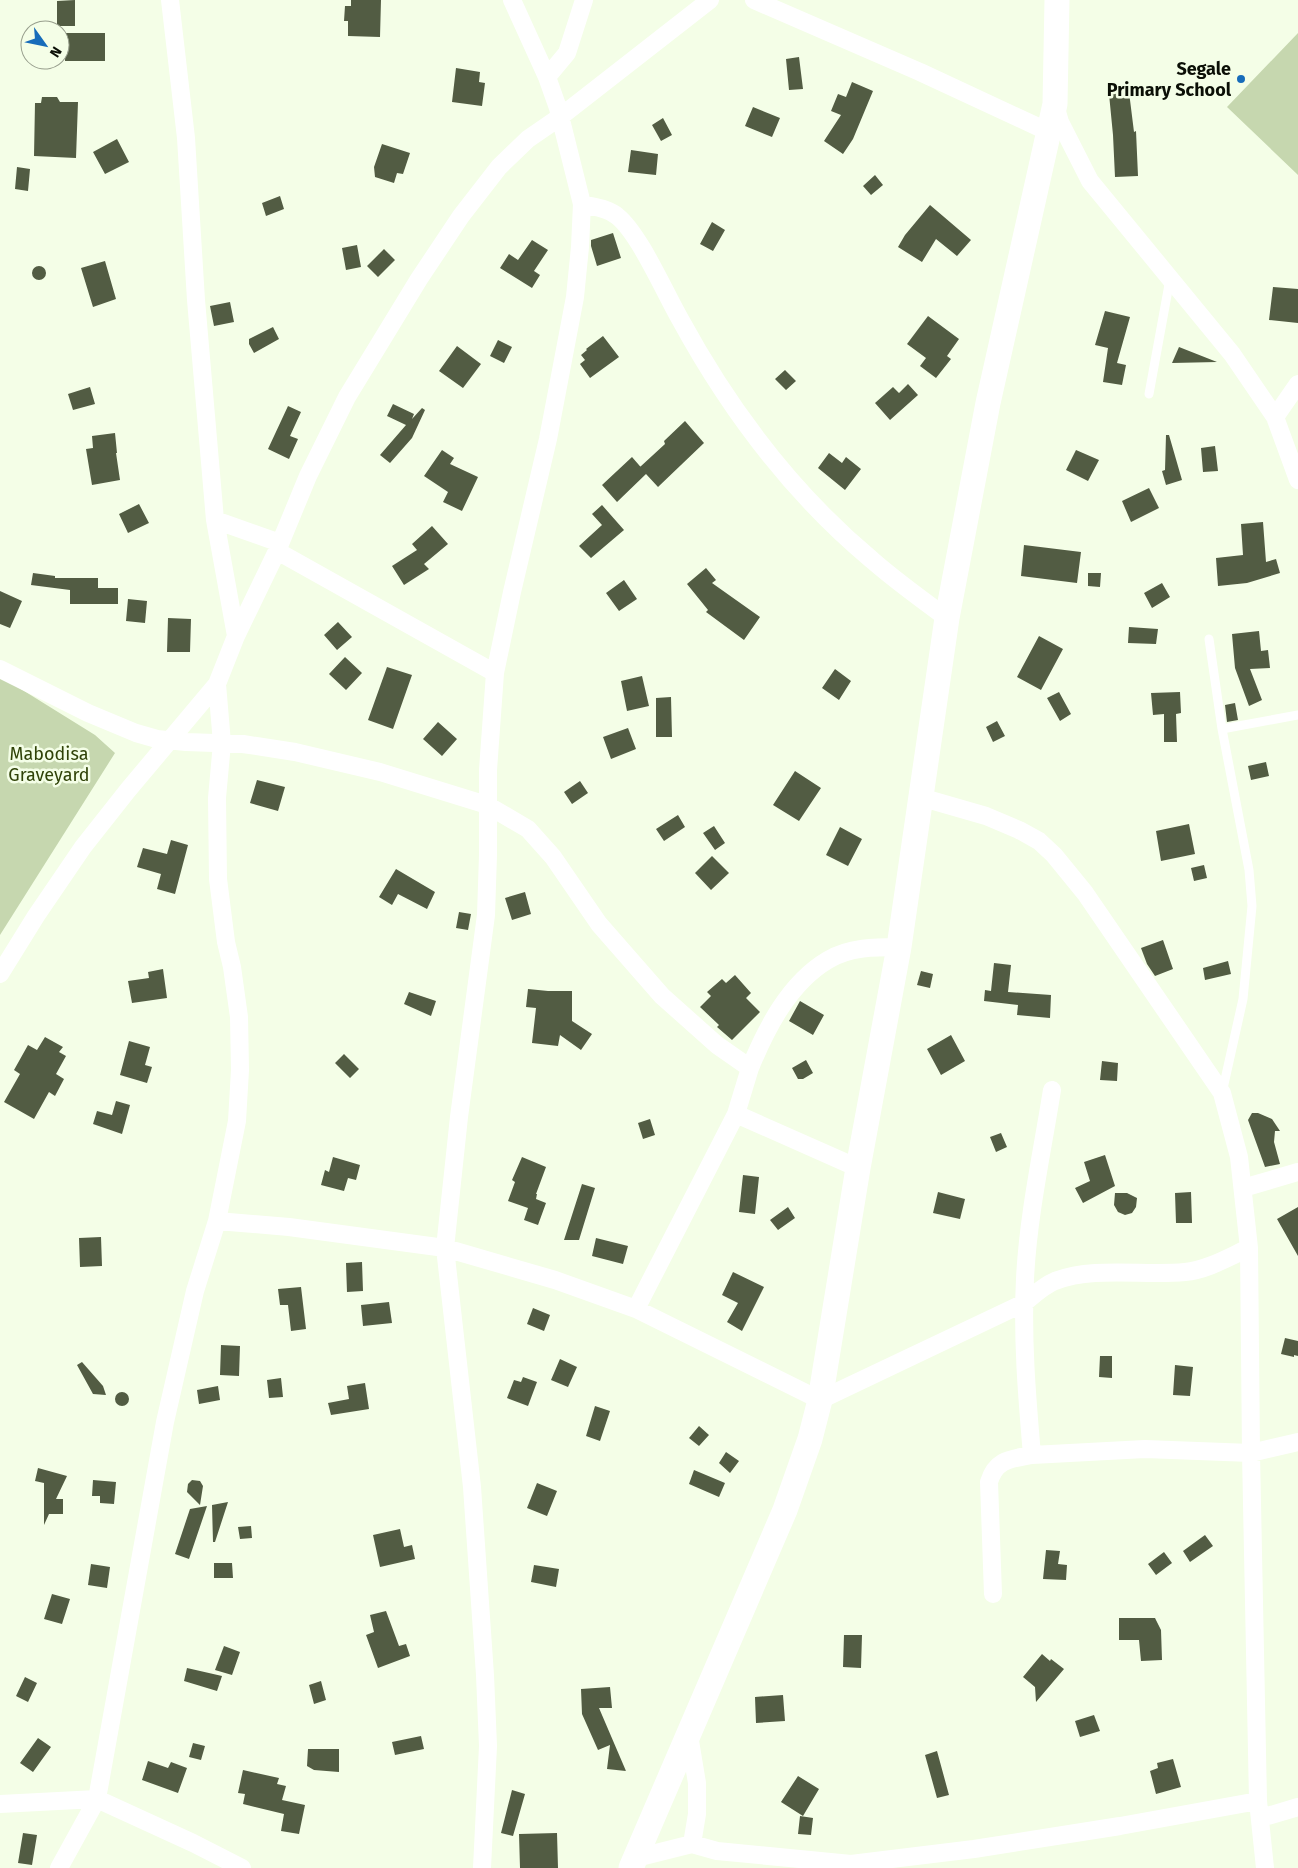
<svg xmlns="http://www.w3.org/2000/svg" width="1298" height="1868" font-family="'Fira Sans',sans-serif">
  <rect width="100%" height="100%" fill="#f4fee7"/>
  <path fill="#c6d7af" d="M1298 33V175L1227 107Z
    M0 676 95 735 115 753 0 935Z"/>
  <path fill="#525c43" d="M75 0V26H57V1Z
    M351 0H381L380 37 348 36V21H344L345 6H351Z
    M66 33H105V61H65Z
    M799 57 803 89 789 90 786 59Z
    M456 68 480 72 479 82 485 83 482 106 452 102Z
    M852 82 873 91 853 139 843 154 824 141 841 115 831 111 838 94 846 97Z
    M1129 92 1134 132 1136 131 1138 176 1115 177 1113 135 1109 94Z
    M42 97H57L60 102H78L76 158 34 156 35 103H41Z
    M753 107 780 118 772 137 745 126Z
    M663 118 672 135 661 141 652 125Z
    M117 139 129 162 105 174 93 152Z
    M382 144 410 153 403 174 397 173 394 183 375 177 374 167Z
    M631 150 658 154 656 175 628 172Z
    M17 167 30 169 28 191 15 189Z
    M875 175 883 185 871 195 863 186Z
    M280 196 284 209 266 216 262 203Z
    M930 205 971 240 957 256 936 239 922 262 898 247 905 235Z
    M712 222 725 230 713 251 700 244Z
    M613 233 621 258 597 266 591 246V240Z
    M532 240 548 250 534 271 540 275 532 288 500 268 509 254 518 260Z
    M357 245 361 267 346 270 342 248Z
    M384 249 395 260 378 277 367 266Z
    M105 261 116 299 93 307 81 268Z
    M32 273a7 7 0 1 1 14 0a7 7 0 1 1-14 0Z
    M1273 287 1298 289V323L1269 320Z
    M230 302 234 322 214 326 210 306Z
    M1105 311 1130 317 1117 363 1126 365 1122 385 1103 382 1108 348 1095 345Z
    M928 316 959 339 947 356 951 359 936 378 920 366 926 358 907 344Z
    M273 327 279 339 254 353 249 344V339Z
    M603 336 619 357 590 378 580 364 585 360 581 355 587 350 586 349Z
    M498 340 512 347 504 363 490 356Z
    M457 346 481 364 463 388 439 371Z
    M1179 347 1217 362 1172 363Z
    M785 370 796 381 786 390 775 379Z
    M908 384 918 395 890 420 875 403 893 387 899 393Z
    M90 387 95 404 73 410 68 394Z
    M393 404 414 414 412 419 422 408 425 410 412 438 390 463 380 455 406 425 387 416Z
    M288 406 301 412 290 436 298 439 289 459 268 449Z
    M685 421 704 443 658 487 646 474 617 502 602 485 632 457 645 472 640 467 665 444 664 441Z
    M115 433 117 453H116L120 480 92 485 86 449 93 448 92 436Z
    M1166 435H1169L1182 480 1166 485 1162 471 1165 470Z
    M1215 446 1218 471 1203 472 1201 448Z
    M442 450 454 458 450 464 478 477 462 511 443 502 448 492 424 476Z
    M1076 450 1099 460 1088 481 1066 470Z
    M829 453 842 463 846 457 861 469 845 490 818 468Z
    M1149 488 1159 508 1131 522 1122 501Z
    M139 504 149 523 128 533 119 514Z
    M602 505 624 530 591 558 579 546 602 525 592 514Z
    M1263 522 1266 562 1276 559 1280 573 1247 583 1218 586 1216 558 1243 555 1241 524Z
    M432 526 448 544 424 564 429 569 404 585 392 566 417 550 412 544Z
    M1024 545 1081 552 1077 583 1021 576Z
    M706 568 716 580 712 583 760 617 744 640 706 612 708 610 687 584Z
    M33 573 55 576V578H98V588H118V604H70V590L31 585Z
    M1088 573H1101L1100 587 1088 586Z
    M624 580 637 599 619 611 606 593Z
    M1162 583 1170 597 1152 608 1144 593Z
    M0 591 22 601 10 628 0 624Z
    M128 599 147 601 145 623 126 621Z
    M168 618 191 619 190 652H167Z
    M338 622 352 637 337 650 324 635Z
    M1129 627 1158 629 1156 644 1128 643Z
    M1259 631 1261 651 1268 650 1270 668 1250 669 1262 700 1249 706 1235 668 1232 634Z
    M1039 636 1063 649 1041 690 1017 677Z
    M345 657 362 673 346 690 329 674Z
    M387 667 412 675 393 729 368 720Z
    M835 669 851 681 839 700 822 688Z
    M642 676 649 706 627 711 621 681Z
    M1059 692 1071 714 1060 721 1047 698Z
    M1180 692 1181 713 1176 714 1177 742H1164V714L1153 715 1151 693Z
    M671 697 672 737H656V698Z
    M1235 703 1238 720 1227 722 1225 705Z
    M997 721 1005 736 993 742 986 727Z
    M438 722 457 739 442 756 423 739Z
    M628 728 636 749 611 759 603 737Z
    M1266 762 1269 776 1251 780 1248 766Z
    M795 771 821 788 799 821 773 805Z
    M257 780 285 787 278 811 250 803Z
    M580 781 588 793 572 804 564 792Z
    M678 815 685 827 664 841 656 829Z
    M1189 824 1195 854 1161 861 1156 831Z
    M714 826 725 843 715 850 703 833Z
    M840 827 862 839 848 866 826 855Z
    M171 840 188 845 175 894 157 889 161 874 137 867 143 848 167 854Z
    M712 856 729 873 711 890 695 873Z
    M1204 865 1207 878 1194 881 1191 868Z
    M396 869 435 892 427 909 398 894 392 905 379 897Z
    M525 892 531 914 512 920 505 898Z
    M459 912 471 914 468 930 456 928Z
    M1163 940 1173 969 1155 976 1147 964 1141 948Z
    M1228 961 1231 974 1205 980 1203 968Z
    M994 963 1011 965 1008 992 1051 995 1050 1018 1017 1015 1018 1005 984 1001 985 990 991 991Z
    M163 969 167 998 132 1003 128 981 149 978 148 972Z
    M921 971 933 974 930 988 917 985Z
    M735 975 751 993 746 998 760 1012 732 1040 717 1027 719 1025 700 1007 711 996 707 992 722 979 726 983Z
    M528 989 548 991H572V1021L592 1034 581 1050 560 1035 558 1046 532 1043 536 1008 526 1007Z
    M409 992 436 1001 431 1016 404 1004Z
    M800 1001 824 1015 813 1035 789 1021Z
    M951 1035 965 1061 941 1075 927 1049Z
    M45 1037 63 1047 59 1052 66 1056 56 1074 64 1079 55 1096 49 1092 34 1119 4 1102 20 1074 14 1070 28 1045 37 1050Z
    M129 1041 150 1047 145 1065 152 1067 147 1083 120 1075Z
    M344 1054 359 1069 350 1078 335 1063Z
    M806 1060 813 1073 803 1079H798L792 1068Z
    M1102 1061 1118 1063 1117 1081 1100 1080Z
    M116 1101 130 1105 122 1134 93 1124 97 1111 112 1115Z
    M1252 1113H1258L1272 1119 1280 1131H1275L1274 1142 1280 1164 1265 1167 1248 1120Z
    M650 1119 655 1135 643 1139 638 1123Z
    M1001 1133 1007 1147 996 1152 990 1137Z
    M1105 1155 1115 1186 1083 1203 1075 1188 1090 1181 1084 1162Z
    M333 1157 360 1165 356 1180 348 1178 344 1191 321 1185 325 1170 329 1172Z
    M522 1157 546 1167 536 1194H537L536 1199 546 1203 538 1225 524 1220 528 1208 508 1201 515 1182 512 1180Z
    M743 1175 759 1177 755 1214 739 1212Z
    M582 1184 595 1188 579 1240H564Z
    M938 1192 965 1199 960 1219 933 1213Z
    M1191 1192 1192 1223H1176L1175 1193Z
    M1115 1193H1127L1137 1198 1136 1207 1132 1213 1125 1215 1118 1212 1114 1205Z
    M788 1207 795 1218 778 1230 770 1220Z
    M1298 1207V1256L1277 1219Z
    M101 1237 102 1266 80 1267 79 1238Z
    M596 1238 628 1246 623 1264 592 1256Z
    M362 1262 363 1291 347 1292 346 1263Z
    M733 1272 764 1287 742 1331 727 1322 738 1303 722 1295Z
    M301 1287 306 1329 291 1331 288 1305H280L278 1289Z
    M389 1302 392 1323 363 1326 361 1305Z
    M533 1308 550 1315 544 1331 527 1324Z
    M1285 1338 1298 1341V1356L1294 1355V1357L1281 1354Z
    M221 1345 240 1346 239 1376 220 1375Z
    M1100 1356H1112V1378L1099 1377Z
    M560 1359 577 1367 568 1387 551 1380Z
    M82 1362 103 1386 106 1395 93 1394 77 1365Z
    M1175 1365 1193 1367 1190 1396 1173 1395Z
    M523 1377 537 1382 528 1406 507 1398 514 1380 521 1382Z
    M281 1378 283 1397 269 1398 267 1380Z
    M365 1383 369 1409 331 1415 328 1403 349 1399 347 1386Z
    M218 1386 220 1400 199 1404 197 1390Z
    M115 1399a7 7 0 1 1 14 0a7 7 0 1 1-14 0Z
    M595 1406 610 1411 600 1441 586 1436Z
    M699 1426 709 1435 699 1446 689 1438Z
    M726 1452 739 1461 730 1473 719 1463Z
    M38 1468 67 1476 56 1499H63V1514H49L44 1525V1483L35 1481Z
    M694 1470 725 1483 719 1497 689 1484Z
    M93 1480 116 1482 114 1504 100 1503V1496H92Z
    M192 1480 200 1481 203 1486 200 1505 187 1492 188 1484Z
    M537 1483 557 1491 547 1516 527 1508Z
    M228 1502 215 1542H213L212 1505Z
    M207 1506 189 1559 175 1554 190 1509Z
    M251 1526 252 1538 240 1539 238 1527Z
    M400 1529 404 1547 412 1545 415 1559 380 1567 373 1535Z
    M1205 1535 1213 1546 1190 1562 1183 1551Z
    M1046 1550 1060 1551 1058 1564 1067 1565 1066 1580 1043 1579Z
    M1164 1552 1172 1563 1156 1575 1148 1564Z
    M214 1563H232L233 1578H214Z
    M91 1564 110 1567 107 1588 88 1585Z
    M534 1565 559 1569 556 1587 531 1582Z
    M52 1594 70 1599 62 1624 44 1619Z
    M386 1611 399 1646 406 1644 410 1656 378 1668 366 1635 374 1632 370 1615Z
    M1119 1618H1155L1161 1630 1162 1660 1141 1661 1139 1640H1119Z
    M844 1635H862L861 1668 843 1667Z
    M224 1646 240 1652 232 1675 215 1670Z
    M1042 1654 1050 1661 1051 1659 1064 1669 1036 1702 1035 1687 1023 1677Z
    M187 1668 222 1676 217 1691 184 1681Z
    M25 1677 37 1683 28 1702 16 1696Z
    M321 1681 326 1700 314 1704 309 1685Z
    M610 1687 612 1708H599L626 1771 607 1769 610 1745 598 1750 582 1714 581 1689Z
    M783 1695 785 1721 756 1723 755 1697Z
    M1094 1715 1100 1731 1080 1737 1075 1721Z
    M421 1736 424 1749 395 1755 392 1742Z
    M38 1738 51 1747 33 1772 20 1763Z
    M193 1743 205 1746 201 1760 189 1757Z
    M308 1749H339V1772L314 1770 307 1766Z
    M937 1751 949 1795 937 1798 925 1755Z
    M1173 1759 1181 1787 1156 1794 1150 1771 1158 1768 1157 1763Z
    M148 1761 168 1768 171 1762 187 1768 178 1793 142 1780Z
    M243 1770 279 1778 277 1784 286 1786 282 1800 305 1805 299 1834 281 1831 284 1814 243 1804 245 1794 238 1793Z
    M798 1776 819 1789 803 1816 781 1802Z
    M512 1790 525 1794 513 1836 501 1833Z
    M800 1816 813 1818 811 1835 798 1834Z
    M23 1833 37 1835 32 1865 18 1863Z
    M557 1833 558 1868H520L519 1834Z"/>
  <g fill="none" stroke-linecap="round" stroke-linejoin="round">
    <path stroke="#fff" stroke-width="9" d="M1149 394 1170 279
      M1209 639 1222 729 1249 870 1252 906 1243 999 1222 1093
      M1222 729 1298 715"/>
    <path stroke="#fff" stroke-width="18" d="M170 0 186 138 196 300 215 520 236 636
      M512 0 547 77 558 108 582 204C593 207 608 208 617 216 639 233 665 293 680 319 729 409 793 494 872 560 896 581 921 599 947 618
      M754 0 920 72 1049 132
      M547 77 567 53 584 0
      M1055 105 1060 122 1090 181 1232 354 1275 417 1298 480
      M1275 417 1298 384
      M215 520 280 543
      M277 551 495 673
      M0 669 88 713 136 733 157 739 186 742 243 744 295 752 380 772 487 805 528 829 553 857 599 924 662 996 717 1045 750 1068C766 1029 789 983 828 960 849 947 876 947 899 947
      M217 684 222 743 217 798 218 879 226 942 232 967 239 1017 240 1070 237 1121 217 1221 195 1291 165 1422 97 1799 193 1843 242 1868
      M920 797 986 816 1019 830 1039 841 1054 855 1085 893 1222 1093 1239 1157 1249 1248 1251 1453 1258 1801 1265 1868
      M0 974 36 916 83 847 128 790 217 684 236 636 277 551 308 476 347 397 419 279 461 216 499 167 528 139 560 117 710 0
      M1052 1090C1042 1153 1028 1216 1025 1279 1022 1338 1027 1397 1032 1455L1145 1449 1251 1453 1298 1442
      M736 1114 858 1168
      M1243 1188 1298 1172
      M217 1221 289 1227 445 1248 555 1280 636 1309 820 1400 1024 1303C1034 1295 1043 1286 1055 1281 1094 1266 1143 1276 1185 1272 1207 1270 1229 1257 1249 1248
      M636 1309 736 1114 750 1068
      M993 1594 989 1482C996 1459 1011 1459 1032 1455
      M689 1735 697 1783V1814L692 1844
      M0 1804 97 1799
      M1261 1818 1298 1807
      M636 1858 692 1844 717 1851 851 1864 974 1849 1120 1826 1258 1801
      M59 1868 97 1799
      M482 1868 488 1746 485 1675 472 1487 445 1248 459 1117 486 915 488 855V770L495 673 512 592 548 439 575 297 580 247 582 204"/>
    <path stroke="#fff" stroke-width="25" d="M631 1868 785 1510 810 1439 820 1400 858 1168 899 947 947 618 988 403 1055 104 1057 0"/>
  </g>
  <circle fill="#176cba" stroke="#f4fee7" stroke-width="2" cx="1241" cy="79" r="5"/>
  <g text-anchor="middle" stroke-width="5" stroke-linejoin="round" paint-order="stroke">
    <g font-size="18" font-weight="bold" fill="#0b0f06" stroke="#f4fee7" text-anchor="end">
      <text x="1231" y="75">Segale<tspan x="1231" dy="21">Primary School</tspan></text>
    </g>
    <g font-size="18" fill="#2f4207" stroke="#f4fee7">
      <text x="49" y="760">Mabodisa<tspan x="49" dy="21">Graveyard</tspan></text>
    </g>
  </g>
  <g transform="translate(45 45) rotate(123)"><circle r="24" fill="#f4fee7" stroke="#979e8d"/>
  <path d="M0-4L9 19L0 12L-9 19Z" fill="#176cba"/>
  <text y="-8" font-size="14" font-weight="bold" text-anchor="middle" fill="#0b0f06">N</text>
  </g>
</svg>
